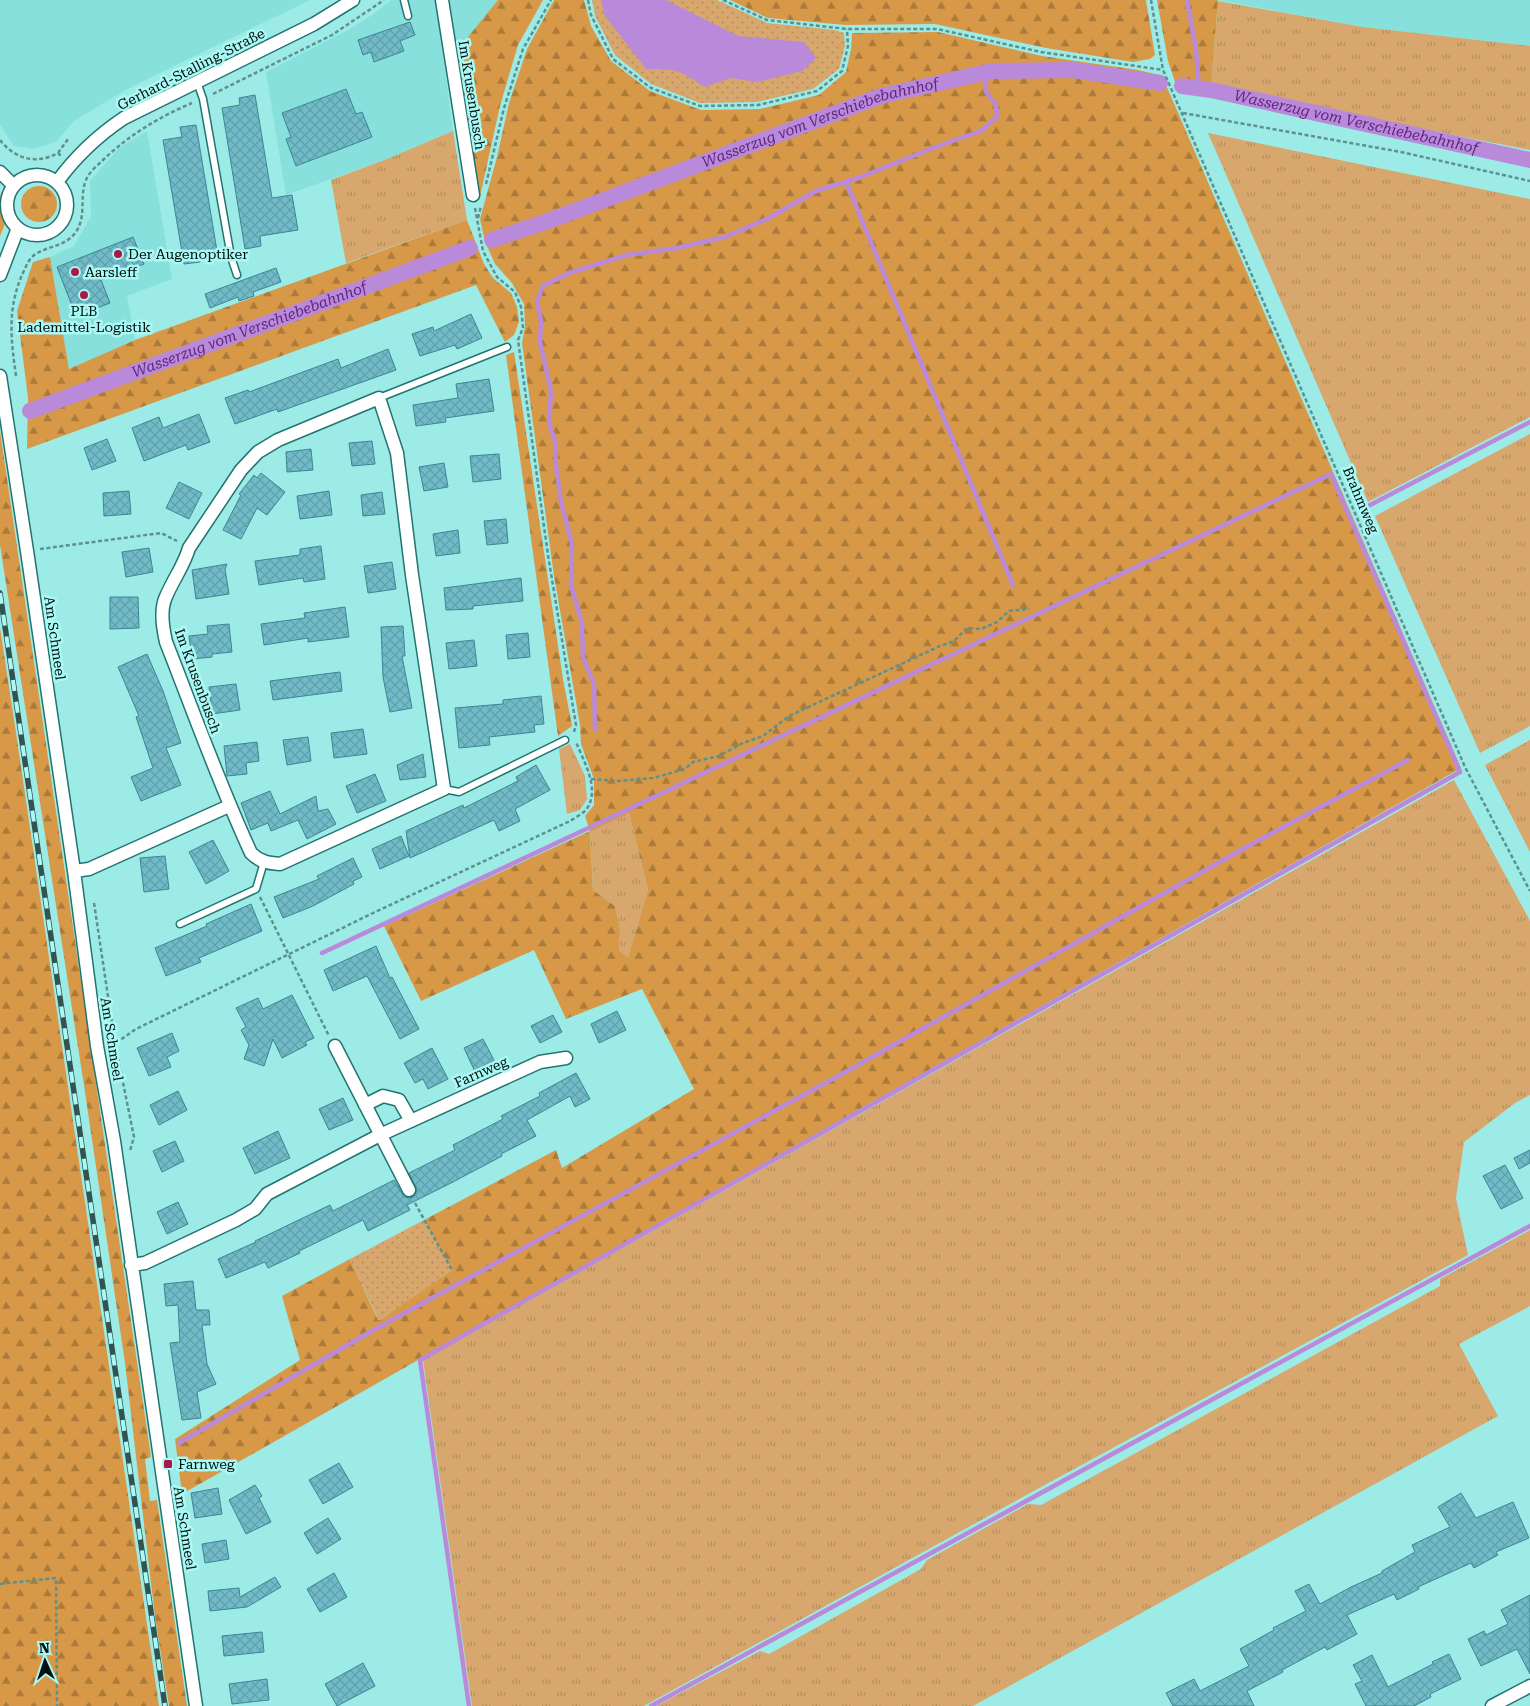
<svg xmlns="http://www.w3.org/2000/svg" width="1530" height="1706" font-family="'Roboto Serif',serif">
  <defs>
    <pattern id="grass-tufts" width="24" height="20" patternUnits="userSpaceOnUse" patternTransform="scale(1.25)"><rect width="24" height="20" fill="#d7a76d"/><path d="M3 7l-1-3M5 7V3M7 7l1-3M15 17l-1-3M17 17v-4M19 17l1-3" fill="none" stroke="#b78f5d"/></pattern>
    <pattern id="forest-firs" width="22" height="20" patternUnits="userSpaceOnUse" patternTransform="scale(1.25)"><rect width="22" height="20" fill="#d79948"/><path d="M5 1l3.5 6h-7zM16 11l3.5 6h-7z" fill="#ac7b3a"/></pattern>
    <pattern id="park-dots" width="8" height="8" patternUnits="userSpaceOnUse" patternTransform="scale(1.25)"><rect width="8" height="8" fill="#d7a76d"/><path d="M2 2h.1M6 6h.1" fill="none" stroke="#b78f5d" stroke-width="1.8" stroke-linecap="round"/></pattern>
    <pattern id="building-cross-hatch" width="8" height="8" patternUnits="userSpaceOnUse" patternTransform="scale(1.25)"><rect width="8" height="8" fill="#71bbc9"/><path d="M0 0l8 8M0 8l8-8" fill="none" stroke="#60a0ab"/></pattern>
  </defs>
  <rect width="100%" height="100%" fill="#9debe6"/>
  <path fill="#87e0db" d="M0 0H310L129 88 74 121 57 141 34 149 14 146 0 125Z
    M391 0H436L453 131 387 159 286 195 266 72 350 29 375 13Z
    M446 0H498L455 53Z
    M1218 0H1530V46L1363 27Z
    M147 131 172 279 127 296 135 340 69 369 50 257 74 246 91 216 90 181 119 148Z"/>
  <path fill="url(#grass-tufts)" d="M1218 1 1363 27 1530 46V150L1211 87Z
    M453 131 467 220 346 263 331 180 387 159Z
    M1208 133 1530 199V417L1368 502Z
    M1530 434V726L1480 753 1375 516Z
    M1530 740V852L1485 765Z
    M570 744 585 776 587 799 580 810 567 814 559 749Z
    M1454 780 1530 921V1095L1515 1103 1464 1142 1456 1198 1468 1255 1052 1481 644 1706H472L423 1360Z
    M629 813 648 890 628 957 619 950 620 929 615 906 593 890 590 831Z
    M1530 1230V1306L1459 1344 1498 1416 973 1706H656L760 1651 769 1654 921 1569 927 1560 1028 1504 1041 1505 1440 1286V1279Z"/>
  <path fill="url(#forest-firs)" fill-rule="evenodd" d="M498 0H543L518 45 500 106 479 201 455 53Z
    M554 0H584L591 26 611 61 650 91 701 110 760 109 819 95 846 72 851 49 852 33 938 32 1042 56 1138 70 1159 75 1164 82 1073 70 991 69 880 94 485 242 480 219 497 157 509 103 527 49Z
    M730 0H1146L1155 55 1150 59 1133 62 1046 48 935 24 846 25 768 18Z
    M1157 0H1218L1211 87 1175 82 1168 61Z
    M992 72H1073L1166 85 1461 768 182 1494 175 1439 300 1360 282 1296 350 1259 378 1320 452 1270 424 1220 556 1150 562 1168 694 1089 642 989 566 1019 534 950 421 1001 384 926 590 831 585 816 594 805V779L581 744 580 725 554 576 522 343 525 327 524 304 512 283 495 264 486 244 882 98ZM629 813 648 890 628 957 619 950 620 929 615 906 593 890 590 832Z
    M21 204a18 18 0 1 1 36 0a18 18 0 1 1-36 0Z
    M0 193 5 224 0 236Z
    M467 220 484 264 493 278 511 293 517 307 519 322 514 335 505 342 476 285 27 449 28 398 17 311 33 262 50 257 69 369 135 340Z
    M514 352 563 679 572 726 558 736 506 355Z
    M0 431 151 1457 145 1459 150 1501 157 1500 187 1706H169L155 1617 125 1363 85 1092 0 545Z
    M0 628 15 726 159 1706H0Z"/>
  <path fill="url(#park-dots)" d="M592 0H717L767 23 835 30 844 33 845 46 839 69 813 89 757 102 700 103 651 84 615 55 595 16Z
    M424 1220 452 1270 379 1321 350 1259Z"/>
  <path fill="#b98ad9" d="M601 0H666L738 36 804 42 816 58 802 71 757 82 731 78 704 87C681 70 675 69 646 69L605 16Z"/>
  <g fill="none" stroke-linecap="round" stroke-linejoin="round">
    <path stroke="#b98ad9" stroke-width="4.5" d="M1187 0 1196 50 1199 88
      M846 182 1013 585
      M1370 505 1530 422
      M595 730 594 684 583 657 582 623 571 585 572 544 561 502 556 466 555 442 549 423 551 391 540 342 541 321 537 301 543 286 569 273 627 255 677 248 725 237 767 219 816 191 858 178 938 146 981 131 997 117 996 105 986 92V72
      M322 953 614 816 1331 474 1460 772 420 1360 469 1706
      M179 1443 370 1332 849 1070 1250 845 1408 760
      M651 1706 1530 1226"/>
    <g stroke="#b98ad9" stroke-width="16">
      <path id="s1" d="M1182 86 1211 90 1530 160"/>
      <path id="s2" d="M492 240 548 221 881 96 992 71 1073 70 1160 83"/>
      <path id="s3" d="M30 411 470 248"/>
    </g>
  </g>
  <path fill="url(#building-cross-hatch)" stroke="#3a8693" d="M410 22 415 35 400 41 404 51 374 62 371 52 363 55 358 40Z
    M346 89 356 114 362 112 372 137 296 166 286 139 291 137 282 113Z
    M255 95 272 198 292 195 298 230 260 236 261 246 245 249 222 108 240 105 239 98Z
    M196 125 217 251 198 254 200 262 184 264 163 140 182 137 180 127Z
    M133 237 144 264 101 280 110 303 76 316 57 267Z
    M276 268 281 282 253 292 254 296 239 301 238 297 210 308 205 294Z
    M471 314 482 338 457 349 455 345 420 356 412 334 433 327 434 331Z
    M388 349 396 370 278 412 277 409 235 424 225 398 248 390 249 392 338 359 341 368Z
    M489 379 494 411 445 418 446 422 416 426 413 405 458 398 456 384Z
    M199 414 210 442 188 450 186 445 144 461 132 428 159 417 163 428Z
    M107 439 116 461 92 470 84 448Z
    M372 441 375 464 352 466 349 443Z
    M311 449 313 470 287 472 286 452Z
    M499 454 501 479 473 482 470 456Z
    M444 463 448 487 424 491 419 467Z
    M261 473 285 492 267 515 257 508 241 539 223 530 241 495 239 494 254 475 257 478Z
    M179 482 202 493 189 519 166 508Z
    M129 491 131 514 104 516 103 493Z
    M329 491 332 515 300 519 297 496Z
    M382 492 385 514 363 516 361 495Z
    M506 519 508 543 487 545 484 521Z
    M458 530 460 553 436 556 433 534Z
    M321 546 325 579 304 582 303 578 259 585 255 561 300 555V549Z
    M149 548 153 572 126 577 122 552Z
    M392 562 396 589 368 593 364 566Z
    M227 564 225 569 229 594 196 599 192 570Z
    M521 578 523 601 473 606V609L446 610 444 588Z
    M110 597H138L139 628 110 629Z
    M345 607 349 637 308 642V638L264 645 261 624 305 618 304 613Z
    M229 624 232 652 212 654V657L192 659 189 636 208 634 207 626Z
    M403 626 405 656H402L412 708 390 712 383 677 381 627Z
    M528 633 530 657 508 659 506 635Z
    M474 640 477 666 449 669 446 643Z
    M147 654 163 691 181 743 166 748 181 785 141 801 131 777 153 768 136 717 139 716 118 667Z
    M340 672 342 691 273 700 270 681Z
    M236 684 240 710 212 714 209 687Z
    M541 696 544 724 534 725 535 732 489 737 490 745 459 748 455 708 503 704V700Z
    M363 729 367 754 334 758 331 733Z
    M308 737 311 761 287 765 283 740Z
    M257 742 259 761 246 763 247 774 227 776 224 746Z
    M423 754 426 777 400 780 397 765Z
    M536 765 550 790 515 809 520 821 499 831 494 820 410 858 406 831 463 805 464 808 518 781 516 777Z
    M375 774 386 801 357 813 346 786Z
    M270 791 280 814 316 796 318 811 328 809 336 824 307 839 298 820 271 831 268 823 251 830 241 803Z
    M401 836 409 856 380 869 372 849Z
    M213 840 229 871 206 884 189 852Z
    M165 856 169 889 144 892 140 858Z
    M353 858 362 877 353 881 354 884 313 906 283 918 274 897 319 879 317 876Z
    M251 904 262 931 199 958 201 962 166 976 155 948 207 926 206 924Z
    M376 946 390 978 392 977 419 1029 400 1039 367 976 333 991 324 970Z
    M292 995 314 1038 305 1042 307 1045 282 1058 273 1039 264 1066 244 1059 249 1045 241 1030 246 1027 236 1008 258 998 263 1009Z
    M617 1011 626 1030 599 1043 591 1024Z
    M553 1015 562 1032 540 1043 531 1026Z
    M172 1033 179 1051 167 1057 171 1067 149 1076 137 1048Z
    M483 1039 497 1066 477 1076 464 1048Z
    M432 1048 448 1079 428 1089 423 1079 415 1083 404 1063Z
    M576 1073 590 1099 575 1107 570 1096 527 1120 536 1136 501 1154 502 1156 451 1183 407 1205 410 1210 368 1231 363 1220 299 1251 300 1253 268 1268 265 1262 226 1278 218 1259 256 1242 255 1241 330 1205 333 1211 394 1180 404 1197 409 1198 413 1197 417 1190 409 1173 455 1150 453 1145 503 1119 501 1116 540 1096 539 1093Z
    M178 1091 187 1110 159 1125 150 1105Z
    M343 1098 353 1120 329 1130 319 1109Z
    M278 1131 290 1158 255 1174 243 1148Z
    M175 1141 184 1161 162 1172 153 1151Z
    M1530 1150V1163L1519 1169 1514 1158Z
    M1505 1165 1523 1198 1501 1209 1483 1176Z
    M178 1202 188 1224 167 1234 157 1212Z
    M193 1281 196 1310H209L210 1325H202L207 1364 216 1384 197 1392 201 1418 182 1420 170 1343 180 1342 178 1305 166 1306 164 1284Z
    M339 1463 353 1487 323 1504 309 1480Z
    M255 1485 262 1496 259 1498 271 1522 246 1534 229 1500Z
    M218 1488 222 1514 195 1518 191 1493Z
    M1461 1493 1476 1518 1513 1502 1529 1538 1496 1552 1498 1555 1474 1568 1471 1563 1418 1587 1419 1589 1397 1600 1394 1594 1347 1615 1357 1634 1327 1650 1325 1647 1282 1670 1283 1672 1247 1691 1254 1706H1173L1166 1693 1194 1679 1200 1691 1249 1666 1240 1649 1274 1630 1273 1628 1306 1611 1295 1591 1309 1584 1320 1604 1351 1587 1382 1573V1571L1415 1552 1412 1545 1450 1527 1438 1507Z
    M328 1518 341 1539 317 1554 304 1533Z
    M226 1540 229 1559 205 1563 202 1544Z
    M334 1573 347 1597 320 1612 307 1589Z
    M275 1577 281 1587 247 1607 210 1611 208 1591 239 1588 240 1597Z
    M1530 1595V1674L1517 1649 1481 1666 1468 1639 1484 1631 1486 1635 1508 1624 1501 1610Z
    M262 1632 264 1652 224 1656 222 1636Z
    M1449 1654 1461 1679 1430 1694 1431 1697 1414 1706H1366L1355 1684 1362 1681 1353 1665 1372 1655 1388 1687 1433 1664 1432 1662Z
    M363 1663 375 1686 337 1706 325 1684Z
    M267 1679 269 1700 232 1704 229 1684Z"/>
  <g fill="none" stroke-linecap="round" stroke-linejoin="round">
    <defs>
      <path id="lane" d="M404 0 408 16
        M197 82 203 99 231 257 237 275
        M379 398 507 347
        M444 789 459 792 565 740
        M180 924 256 889 264 862"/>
      <path id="street" d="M442 0 473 195
        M0 172 14 186
        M7 205a30 30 0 1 1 60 0a30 30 0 1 1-60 0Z
        M57 182C76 156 97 136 124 118L314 24 353 0
        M0 275 18 228
        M0 376 27 551 74 871 97 1046 114 1141 196 1706
        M379 398 397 453 412 575 444 789 280 864C268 863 260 862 251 853 219 784 194 713 166 642 163 629 160 612 165 599 172 581 184 566 189 548L241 470 258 452 278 440Z
        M74 871 89 869 229 806
        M335 1046 409 1190
        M365 1105 383 1096 399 1100 411 1121
        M131 1265 145 1263 236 1220 255 1209 267 1194 380 1135 540 1062 566 1058
        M1492 1706 1530 1686"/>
    </defs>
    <use href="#lane" stroke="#227471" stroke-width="9"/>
    <use href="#street" stroke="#227471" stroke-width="15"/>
    <path stroke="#5d918e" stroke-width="2.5" stroke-dasharray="4 2.5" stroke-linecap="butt" d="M588 0 591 15 613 59 651 88 700 106 758 105 817 91 842 71 848 46 847 29
      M723 0 767 20 847 29H937L1041 52 1163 70
      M1151 0 1163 70 1465 767 1530 891
      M213 94 332 35 384 0
      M1183 113 1401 152 1530 181
      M0 140C15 159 36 165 58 153L61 156
      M58 153 68 139
      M486 184 504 108 523 49 551 0
      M475 208 483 251 497 277 515 292 521 307 523 328 518 340 548 555 576 725 574 732
      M478 218 481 206
      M16 376C11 340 7 310 22 275 25 269 28 260 33 256 47 245 64 248 76 232 87 215 79 197 86 180 89 172 97 166 103 160 129 135 159 117 192 103
      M40 549 161 533 177 541
      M591 779 619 781 653 778 685 769 693 762 719 756 743 743 763 736 789 716 940 646 954 641 967 628 981 629 997 622 1009 611 1029 609
      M260 897 329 1036
      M94 903 115 1043 134 1137 130 1151
      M116 1043 136 1029 373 913 570 821C575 818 582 814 586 810 601 790 584 762 576 742
      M415 1203 452 1270
      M0 1584 56 1578 57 1706"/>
    <use href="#lane" stroke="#fff" stroke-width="6"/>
    <use href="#street" stroke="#fff" stroke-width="12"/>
    <defs>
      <path id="rail" d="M0 593 165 1706"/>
    </defs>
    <use href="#rail" stroke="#315452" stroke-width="5.5"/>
    <use href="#rail" stroke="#aaf9f4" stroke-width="4" stroke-dasharray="11" stroke-linecap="butt"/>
  </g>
  <g fill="#ac1845" stroke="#aaf9f4" stroke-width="2">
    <circle cx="118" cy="254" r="5"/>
    <circle cx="75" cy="272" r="5"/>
    <circle cx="84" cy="295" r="5"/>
    <rect x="163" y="1459" width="10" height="10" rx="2.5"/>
  </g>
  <g text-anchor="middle" stroke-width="5" stroke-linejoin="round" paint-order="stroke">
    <g font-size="14" fill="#000f0f" stroke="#aaf9f4">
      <text transform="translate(191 69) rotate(-27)" y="5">Gerhard-Stalling-Straße</text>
      <text transform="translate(472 95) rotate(81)" y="5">Im Krusenbusch</text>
      <text transform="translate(1361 500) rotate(67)" y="5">Brahmweg</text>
      <text transform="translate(55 638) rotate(82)" y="5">Am Schmeel</text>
      <text transform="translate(198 681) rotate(70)" y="5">Im Krusenbusch</text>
      <text transform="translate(112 1039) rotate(81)" y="5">Am Schmeel</text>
      <text transform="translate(481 1072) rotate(-24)" y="5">Farnweg</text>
      <text transform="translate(185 1528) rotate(81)" y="5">Am Schmeel</text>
    </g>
    <g font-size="14" fill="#000f0f" stroke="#aaf9f4" text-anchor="start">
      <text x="128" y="259">Der Augenoptiker</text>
      <text x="85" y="277">Aarsleff</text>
      <text x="84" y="316" text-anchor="middle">PLB<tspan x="84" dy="16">Lademittel-Logistik</tspan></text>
      <text x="178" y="1469">Farnweg</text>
    </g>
    <g font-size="15" font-style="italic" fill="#612581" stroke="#aaf9f4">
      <text dy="5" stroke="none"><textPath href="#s1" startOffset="178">Wasserzug vom Verschiebebahnhof</textPath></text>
      <text dy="5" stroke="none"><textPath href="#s2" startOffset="349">Wasserzug vom Verschiebebahnhof</textPath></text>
      <text dy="5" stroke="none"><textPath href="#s3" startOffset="234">Wasserzug vom Verschiebebahnhof</textPath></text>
    </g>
  </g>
  <g transform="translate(45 1661) rotate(357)" stroke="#aaf9f4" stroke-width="4" paint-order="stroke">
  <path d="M0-4L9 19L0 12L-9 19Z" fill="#000f0f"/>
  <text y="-8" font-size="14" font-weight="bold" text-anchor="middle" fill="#000f0f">N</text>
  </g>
</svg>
